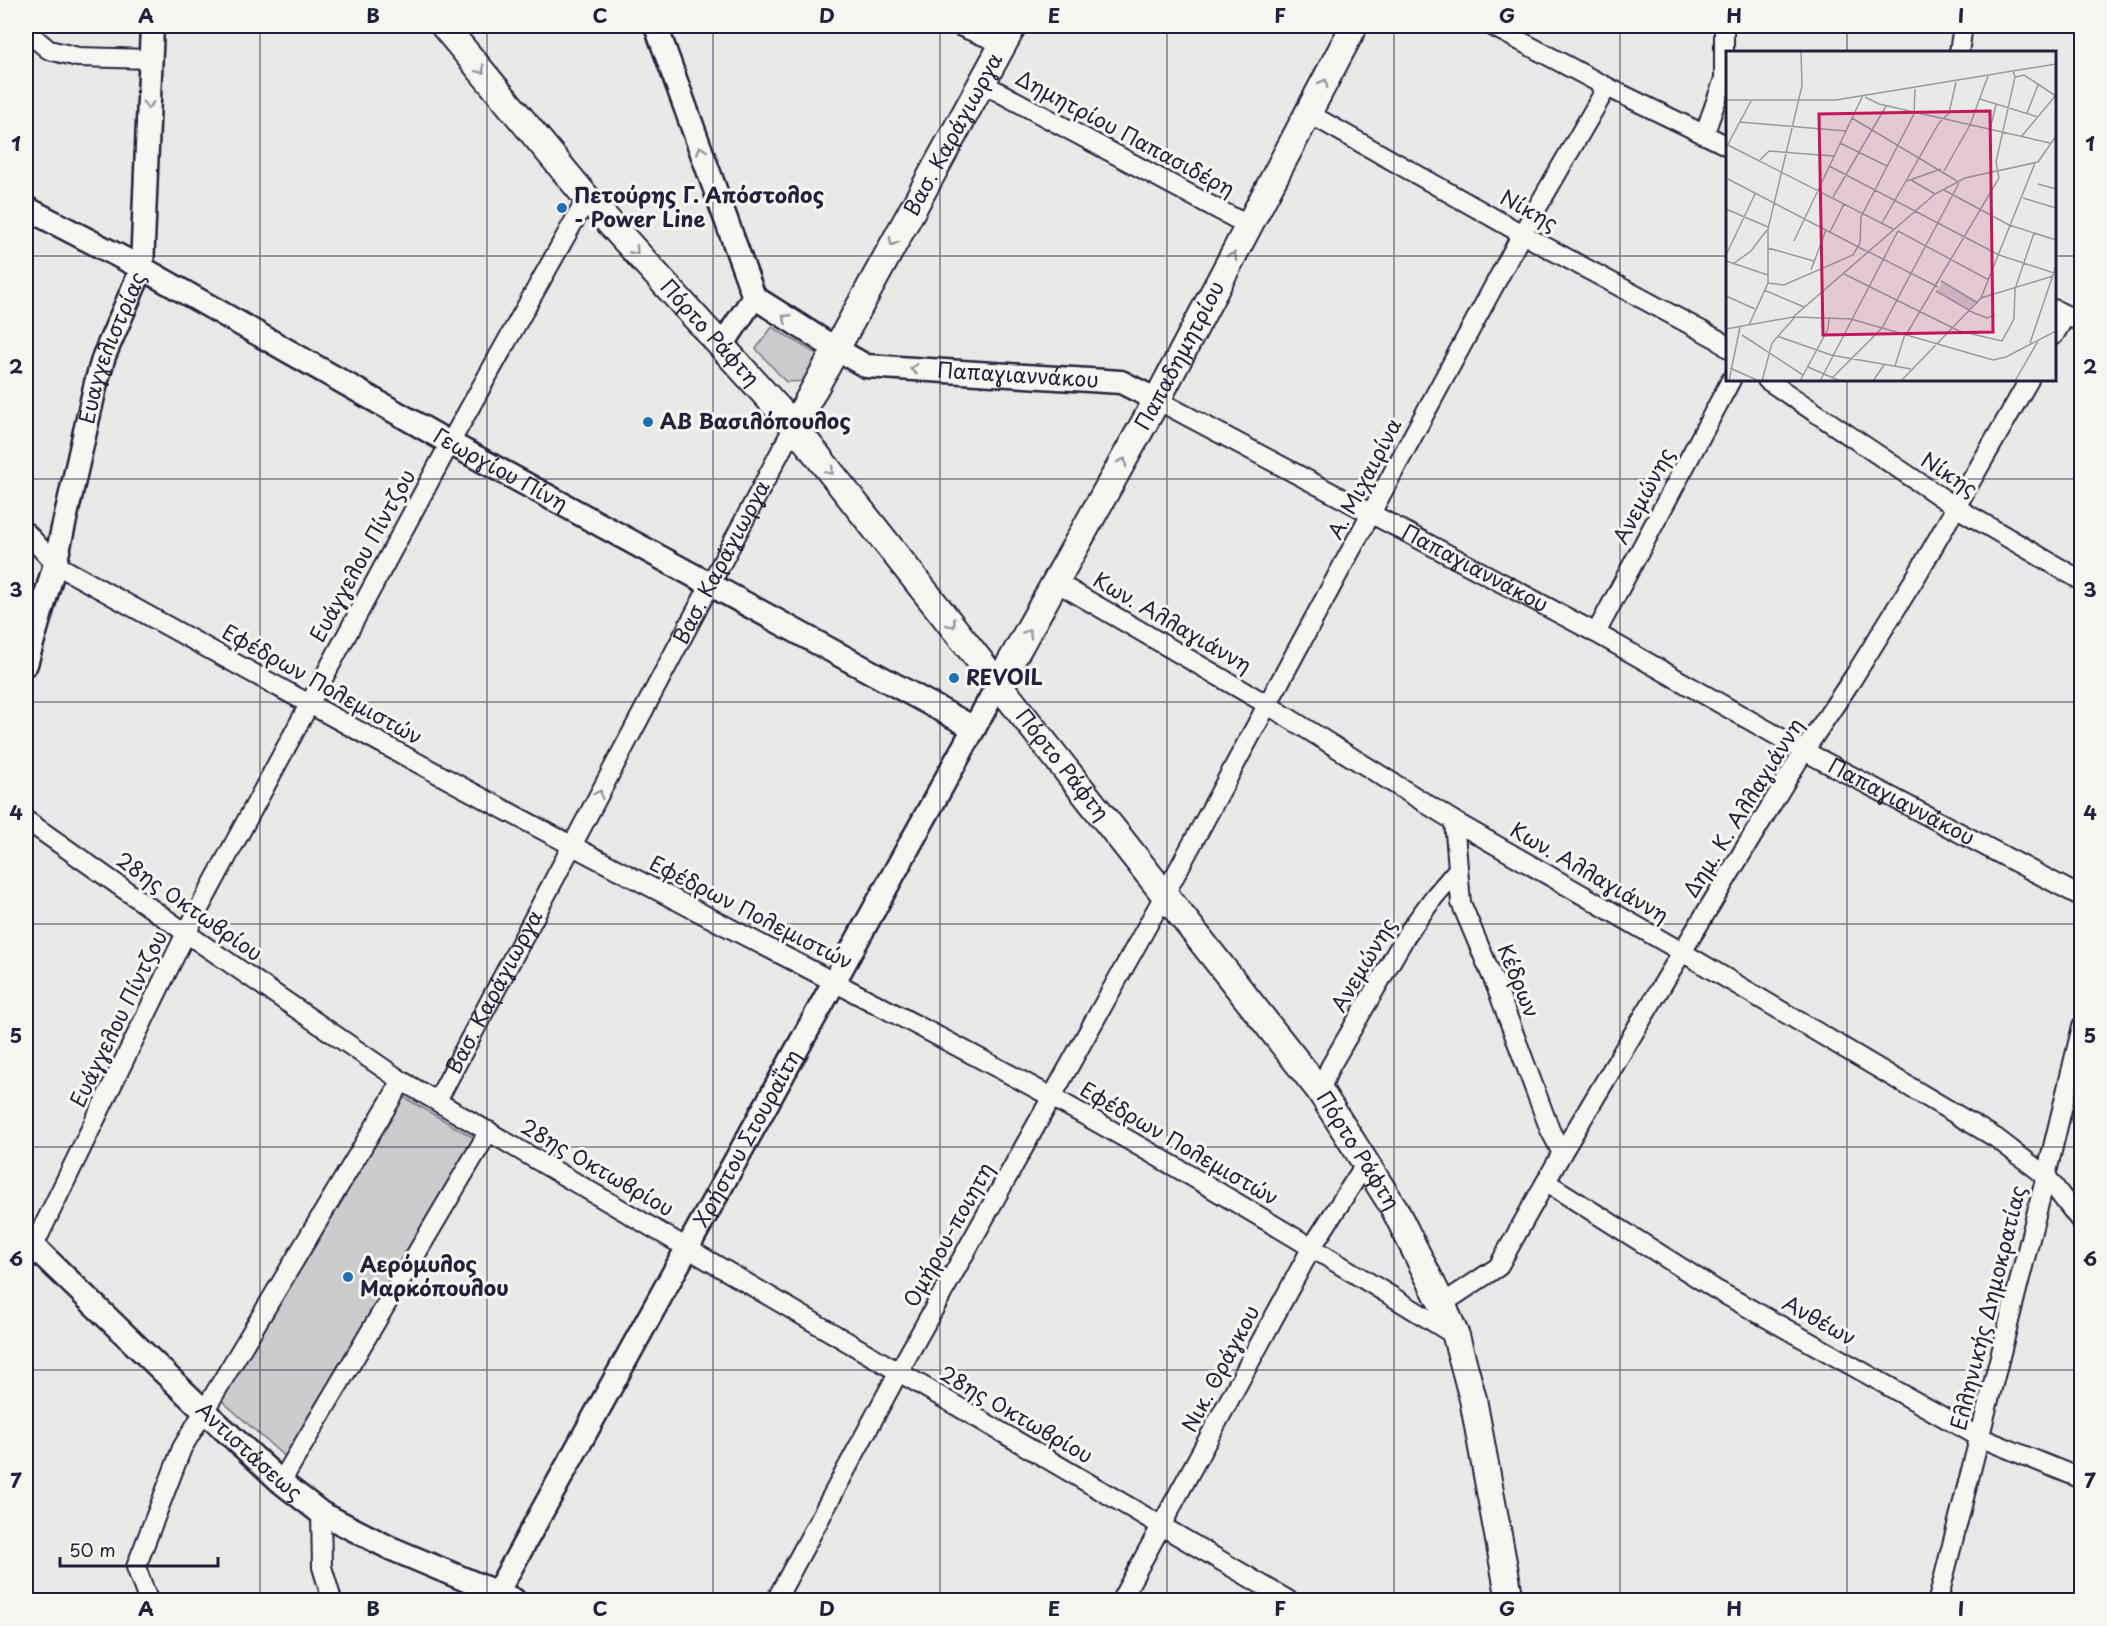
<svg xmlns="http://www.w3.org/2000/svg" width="2107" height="1626" font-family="'Playpen Sans',sans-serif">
  <rect width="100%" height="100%" fill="#e9e9e7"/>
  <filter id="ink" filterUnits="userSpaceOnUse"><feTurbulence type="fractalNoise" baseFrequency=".0167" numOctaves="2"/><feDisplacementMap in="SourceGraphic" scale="12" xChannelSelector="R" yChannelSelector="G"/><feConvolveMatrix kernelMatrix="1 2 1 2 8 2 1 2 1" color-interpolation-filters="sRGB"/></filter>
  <g filter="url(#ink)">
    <path fill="#ccccce" stroke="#777784" stroke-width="1.5" d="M772 327 820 356 807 381 786 382 756 349Z
      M402 1096 476 1139 286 1458 220 1399Z"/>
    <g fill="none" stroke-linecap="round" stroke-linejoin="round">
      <defs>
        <g id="minor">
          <path d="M959 26 1003 44"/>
          <path d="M1492 26 1607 87 1728 146"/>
          <path d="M26 31 49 50 78 57 150 59"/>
          <path d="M1959 52 1963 26"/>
          <path d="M980 82 1249 226"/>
          <path d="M1308 113 1522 234 1717 339 1728 348"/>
          <path d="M1704 135 1724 79V26"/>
          <path d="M2054 309 2082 323"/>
          <path d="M2054 335 2066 315"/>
          <path d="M1767 380 1957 508 2082 581"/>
          <path id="s1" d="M1157 400 1596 633 1804 751 2082 897"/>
          <path d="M26 532 55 564C227 659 398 754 571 845 729 929 890 1009 1048 1095 1187 1171 1322 1253 1456 1336"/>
          <path d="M1056 582 1268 705 1454 821 1682 952 1996 1138 2046 1176 2082 1223"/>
          <path d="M1596 633 1731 380"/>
          <path d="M26 820 186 933 402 1081 1288 1600"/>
          <path d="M1454 821 1461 903 1496 986 1550 1130 1562 1153"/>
          <path d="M1320 1091 1330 1067 1407 934 1434 897 1458 869"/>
          <path id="s2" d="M437 1101 794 426"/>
          <path d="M1546 1182 1715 1289 1979 1437 2082 1479"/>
          <path d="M26 1262 186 933 450 443 587 198"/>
          <path d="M1442 1304 1498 1267 1562 1153 1682 952 1804 751 1853 678 1917 575 2029 380"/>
          <path d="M281 1482 489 1131"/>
          <path d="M321 1513 322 1567 332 1600"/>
          <path d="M148 1600 136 1567 182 1448 402 1081"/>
          <path d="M776 1600 898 1373 1165 894 1522 234 1607 87"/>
          <path d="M1121 1600 1312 1247 1366 1163"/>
          <path d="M1938 1600 2046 1176 2082 1026"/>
        </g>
        <g id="tertiary">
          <path id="s3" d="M656 26 754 297 836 349 866 366 1121 382 1157 400"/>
          <path id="s4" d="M26 208 142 268 450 443 974 728"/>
          <path d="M721 347 754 297"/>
          <path id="s5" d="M26 664 55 564 96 383 104 356 142 268 152 26"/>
          <path id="s6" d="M26 1239 204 1411 281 1482 321 1513 390 1548 514 1600"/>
          <path id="s7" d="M497 1593 999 683"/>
        </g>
        <g id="secondary">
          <path id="s8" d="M444 26 587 198 794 426 1320 1091 1394 1208 1442 1304 1456 1336 1473 1399 1510 1600"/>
          <path id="s9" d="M794 426 1013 26"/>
          <path id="s10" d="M999 683 1157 400 1354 26"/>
        </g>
      </defs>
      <use href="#minor" stroke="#22223b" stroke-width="22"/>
      <use href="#tertiary" stroke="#22223b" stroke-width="27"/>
      <use href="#secondary" stroke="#22223b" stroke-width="30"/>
      <use href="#minor" stroke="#f6f6f2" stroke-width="18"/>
      <use href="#tertiary" stroke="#f6f6f2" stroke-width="22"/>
      <use href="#secondary" stroke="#f6f6f2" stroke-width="26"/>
    </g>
    <defs><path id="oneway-chevron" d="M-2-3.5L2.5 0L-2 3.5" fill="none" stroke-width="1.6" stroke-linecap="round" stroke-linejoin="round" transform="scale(1.5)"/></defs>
    <g stroke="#9797a0">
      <use href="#oneway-chevron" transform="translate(481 70) rotate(50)"/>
      <use href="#oneway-chevron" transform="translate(1324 83) rotate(-62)"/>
      <use href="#oneway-chevron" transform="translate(148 105) rotate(92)"/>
      <use href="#oneway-chevron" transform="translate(701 150) rotate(-110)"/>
      <use href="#oneway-chevron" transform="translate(893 242) rotate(118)"/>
      <use href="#oneway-chevron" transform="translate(635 251) rotate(48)"/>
      <use href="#oneway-chevron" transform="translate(1233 256) rotate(-62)"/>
      <use href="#oneway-chevron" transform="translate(786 318) rotate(-147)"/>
      <use href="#oneway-chevron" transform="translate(914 369) rotate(-176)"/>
      <use href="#oneway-chevron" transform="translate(1123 462) rotate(-61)"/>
      <use href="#oneway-chevron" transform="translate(830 471) rotate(52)"/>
      <use href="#oneway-chevron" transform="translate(952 624) rotate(52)"/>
      <use href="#oneway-chevron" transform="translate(1028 633) rotate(-60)"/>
      <use href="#oneway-chevron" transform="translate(599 794) rotate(-62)"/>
    </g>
  </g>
  <path fill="none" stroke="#22223b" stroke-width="1.5" stroke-opacity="0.55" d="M260 26V1600M487 26V1600M713 26V1600M940 26V1600M1167 26V1600M1394 26V1600M1620 26V1600M1847 26V52M26 256H1728M2054 256H2082M1847 380V1600M26 479H2082M26 702H2082M26 924H2082M26 1147H2082M26 1370H2082"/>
  <g fill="#1f6fb2" stroke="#f6f6f2" stroke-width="2">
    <circle cx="562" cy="208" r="6"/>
    <circle cx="648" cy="422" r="6"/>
    <circle cx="954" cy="678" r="6"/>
    <circle cx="348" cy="1277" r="6"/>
  </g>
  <g text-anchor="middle" stroke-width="6" stroke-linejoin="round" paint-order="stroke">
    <g font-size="21" fill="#22223b" stroke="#f6f6f2">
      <text dy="7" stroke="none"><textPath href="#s9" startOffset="332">Βασ. Καράγιωργα</textPath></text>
      <text transform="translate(1125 134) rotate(28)" y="7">Δημητρίου Παπασιδέρη</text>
      <text transform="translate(1529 211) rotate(29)" y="7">Νίκης</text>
      <text dy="7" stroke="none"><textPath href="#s8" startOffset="406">Πόρτο Ράφτη</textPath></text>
      <text dy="7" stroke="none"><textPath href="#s5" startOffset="328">Ευαγγελιστρίας</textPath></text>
      <text dy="7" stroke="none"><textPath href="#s10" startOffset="374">Παπαδημητρίου</textPath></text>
      <text dy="7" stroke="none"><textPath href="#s3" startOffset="572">Παπαγιαννάκου</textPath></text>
      <text dy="7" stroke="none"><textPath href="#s4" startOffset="542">Γεωργίου Πίνη</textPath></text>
      <text transform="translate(1949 475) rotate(33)" y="7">Νίκης</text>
      <text transform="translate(1365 479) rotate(-62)" y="7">Α. Μιχαιρίνα</text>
      <text transform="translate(1644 496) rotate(-62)" y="7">Ανεμώνης</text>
      <text transform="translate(363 556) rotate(-61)" y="7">Ευάγγελου Πίντζου</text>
      <text dy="7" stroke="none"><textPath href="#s2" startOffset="609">Βασ. Καράγιωργα</textPath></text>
      <text dy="7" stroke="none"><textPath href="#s1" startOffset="360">Παπαγιαννάκου</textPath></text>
      <text transform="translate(1172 623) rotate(30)" y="7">Κων. Αλλαγιάννη</text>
      <text transform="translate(322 685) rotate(29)" y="7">Εφέδρων Πολεμιστών</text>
      <text dy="7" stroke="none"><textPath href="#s8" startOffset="964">Πόρτο Ράφτη</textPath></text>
      <text dy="7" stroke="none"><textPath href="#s1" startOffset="846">Παπαγιαννάκου</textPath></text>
      <text transform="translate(1744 808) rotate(-58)" y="7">Δημ. Κ. Αλλαγιάννη</text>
      <text transform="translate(1589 873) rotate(30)" y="7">Κων. Αλλαγιάννη</text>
      <text transform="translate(189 907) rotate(35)" y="7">28ης Οκτωβρίου</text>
      <text transform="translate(751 913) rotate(27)" y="7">Εφέδρων Πολεμιστών</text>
      <text transform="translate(1364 965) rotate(-59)" y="7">Ανεμώνης</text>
      <text transform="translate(1518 981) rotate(68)" y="7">Κέδρων</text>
      <text dy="7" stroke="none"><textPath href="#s2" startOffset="123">Βασ. Καράγιωργα</textPath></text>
      <text transform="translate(119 1019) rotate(-64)" y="7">Ευάγγελου Πίντζου</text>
      <text dy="7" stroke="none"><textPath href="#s7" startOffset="519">Χρήστου Στουραΐτη</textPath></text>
      <text transform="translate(1179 1144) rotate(30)" y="7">Εφέδρων Πολεμιστών</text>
      <text dy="7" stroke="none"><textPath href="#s8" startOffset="1450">Πόρτο Ράφτη</textPath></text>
      <text transform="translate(597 1168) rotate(30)" y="7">28ης Οκτωβρίου</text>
      <text transform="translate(949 1235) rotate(-61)" y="7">Ομήρου-ποιητη</text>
      <text transform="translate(1989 1308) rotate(-76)" y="7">Ελληνικής Δημοκρατίας</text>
      <text transform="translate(1819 1321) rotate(29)" y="7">Ανθέων</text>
      <text transform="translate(1221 1369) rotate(-62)" y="7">Νικ. Θράγκου</text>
      <text transform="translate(1016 1415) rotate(30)" y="7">28ης Οκτωβρίου</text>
      <text dy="7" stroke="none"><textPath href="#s6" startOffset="308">Αντιστάσεως</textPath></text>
    </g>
    <g font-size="21" font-weight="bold" fill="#22223b" stroke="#f6f6f2" text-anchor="start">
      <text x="574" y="203">Πετούρης Γ. Απόστολος<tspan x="574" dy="24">- Power Line</tspan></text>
      <text x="660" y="429">ΑΒ Βασιλόπουλος</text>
      <text x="966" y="685">REVOIL</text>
      <text x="360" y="1272">Αερόμυλος<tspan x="360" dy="24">Μαρκόπουλου</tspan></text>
    </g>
  </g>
  <g transform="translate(1726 51)">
    <rect width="330" height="330" fill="#e9e9e7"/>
    <path d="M216 232 249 251 243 258 211 240Z" fill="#ccccce"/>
    <path fill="none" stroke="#9999a2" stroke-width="1.5" d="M287 20 289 26 298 24 330 45M139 46 153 53 324 92M254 48 312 66M0 49H110L330 13M301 62 312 34M126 67 231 130M14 71 120 80M264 78 270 54M295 86 330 44M114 92 161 115M0 93 167 178M2 93 25 50M34 109 43 100 108 105M103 115 273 204 328 222M218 120 244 74 262 25M0 127 140 200M185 129 209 143M181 130 215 118M312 133 330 138M218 139 283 174 330 189M107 146 160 55M297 147 330 157M0 158 42 176M156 172 213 72 223 62 230 31M172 180 263 229M104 181 118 153M68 190 137 44M42 197 88 210M141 200 212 236M0 204 29 143M0 210 42 224M7 213 25 200 41 179M85 219 100 179M118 223 233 280 276 290 288 268 289 238 308 182M215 230 252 252M42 232 58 234 127 204 134 192 135 166 188 63 189 38M38 239 78 256M210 240 248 262 261 267 269 264M0 245 29 258M255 247 327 225M69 266 125 268 267 309 280 306 330 280M23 274 42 232V178L76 35 75 0M0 278 67 266 209 143 239 127 312 111 330 85M16 284 77 324M180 284 273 127 270 111 289 26M51 285 105 304 185 318M304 292 330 215M169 315 179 283M82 316 114 330M4 317 33 330M106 327 156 277 233 132M3 330 14 276M36 330 46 292 69 266M74 330 102 278 103 268M94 330 172 180M147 330 158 314M175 330 255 247 309 112M289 330 312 290"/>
    <path fill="#c2185b" fill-opacity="0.15" stroke="#c2185b" stroke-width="3" d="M264 60 267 281 97 284 93 63Z"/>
    <rect width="330" height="330" fill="none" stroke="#22223b" stroke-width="3"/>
  </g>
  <rect width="2107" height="1626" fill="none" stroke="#f6f6f2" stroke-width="66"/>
  <path d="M60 1557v9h158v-9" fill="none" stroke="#22223b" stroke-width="3"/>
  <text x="69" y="1557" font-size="18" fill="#22223b" stroke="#f6f6f2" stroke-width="4.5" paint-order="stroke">50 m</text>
  <rect x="33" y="33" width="2041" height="1560" fill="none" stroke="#22223b" stroke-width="2"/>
  <g font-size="20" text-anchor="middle" font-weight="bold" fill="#22223b">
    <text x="146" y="23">A</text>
    <text x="373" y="23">B</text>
    <text x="600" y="23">C</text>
    <text x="827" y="23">D</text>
    <text x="1054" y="23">E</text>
    <text x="1280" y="23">F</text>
    <text x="1507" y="23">G</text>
    <text x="1734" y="23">H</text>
    <text x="1961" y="23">I</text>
    <text x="16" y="151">1</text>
    <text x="2090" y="151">1</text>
    <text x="16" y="374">2</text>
    <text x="2090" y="374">2</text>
    <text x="16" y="597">3</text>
    <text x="2090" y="597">3</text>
    <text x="16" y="820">4</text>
    <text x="2090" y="820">4</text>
    <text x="16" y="1043">5</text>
    <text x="2090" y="1043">5</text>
    <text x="16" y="1266">6</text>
    <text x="2090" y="1266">6</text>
    <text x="16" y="1488">7</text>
    <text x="2090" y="1488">7</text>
    <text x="146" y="1616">A</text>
    <text x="373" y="1616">B</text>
    <text x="600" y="1616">C</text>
    <text x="827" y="1616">D</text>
    <text x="1054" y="1616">E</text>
    <text x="1280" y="1616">F</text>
    <text x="1507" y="1616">G</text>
    <text x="1734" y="1616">H</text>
    <text x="1961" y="1616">I</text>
  </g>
</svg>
